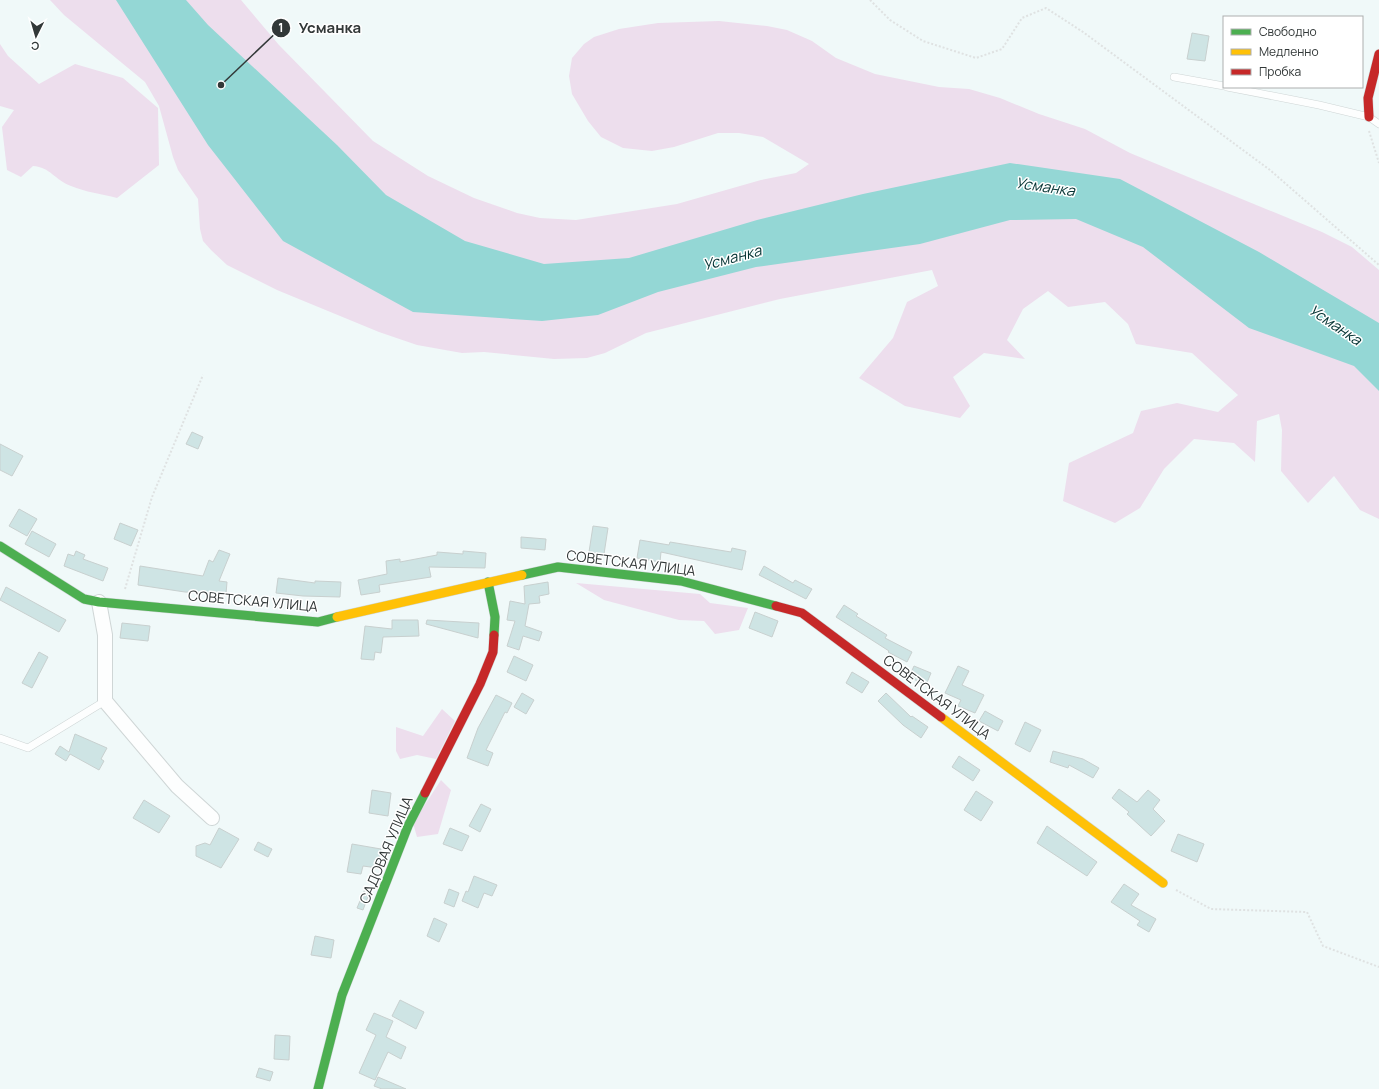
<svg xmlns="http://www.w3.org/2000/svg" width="1379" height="1089" font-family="Manrope,sans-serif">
  <rect width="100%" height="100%" fill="#f0f9f9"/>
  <path fill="#eddeed" d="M50 0H241L279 45 373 141 428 176 474 198 517 213 540 218 576 220 677 204 761 180 796 173 809 164 763 137 739 133H718L674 147 652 151 623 148 601 137 588 121 572 94 569 76 572 58 584 44 594 37 619 29 658 23 719 21 767 26 787 30 812 41 836 58 875 74 939 87 969 89 1000 98 1039 114 1085 129 1130 153 1322 232 1352 247 1379 270V519L1360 510 1334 476 1308 503 1281 471 1282 430 1279 414 1257 421 1255 462 1234 443 1194 439 1164 469 1140 508 1115 523 1063 501 1069 463 1133 433 1141 411 1177 403 1218 412 1238 395 1192 353 1136 344 1128 324 1105 302 1068 307 1048 291 1023 309 1007 340 1025 359 984 353 953 377 970 406 960 418 905 406 859 378 893 338 907 302 938 286 932 270 780 299 646 333 605 353 587 358 554 359 484 352 462 353 417 345 379 332 277 290 227 265 211 250 203 241 200 229 198 199 178 170 173 157 159 106 145 82 64 15Z
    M0 44 8 56 39 84 75 64 123 78 158 108 159 165 117 198C102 194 85 192 71 186 55 180 50 167 33 166L21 177 7 170 2 127 14 110 0 106Z
    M576 583 700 594 710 603 748 608 739 630 715 634 704 621 679 620 604 600Z
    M442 709 455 721 436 759 417 755 400 759 396 751V727L423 736Z
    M441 780 451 790 438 834 417 837 413 823Z"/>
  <path fill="#94d7d5" d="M116 0H186L208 25 337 145 386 195 465 241 544 264 629 258 757 220 863 194 1010 163 1120 179 1259 252 1379 323V391L1354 366 1249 328 1143 247 1076 219 1010 220 920 244 756 267 658 292 598 315 542 321 413 312 283 241 208 145Z"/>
  <path fill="#cee4e4" stroke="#c8d0cf" d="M1192 33 1209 36 1205 61 1187 59Z
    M192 432 203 437 198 449 186 444Z
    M0 444 23 456 12 476 0 470Z
    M19 509 37 519 27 536 9 526Z
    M120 523 138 530 131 546 114 539Z
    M593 526 608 528 604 554 589 552Z
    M32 531 56 544 49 557 25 544Z
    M521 537 546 539 545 550 521 548Z
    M640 540 669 545 670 542 731 552 732 548 746 551 742 570 661 552 660 562 637 558Z
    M219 550 230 554 219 581 227 582 226 594 185 592 138 585 140 566 203 576 209 560 213 562Z
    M76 551 85 555 83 559 108 568 103 581 64 566 68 554 74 556Z
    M463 551 486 553 485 568 429 567 431 577 379 585 380 592 361 595 358 580 387 574 386 561 400 559V562L437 555V552L463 554Z
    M764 566 793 583 795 580 812 589 806 599 759 575Z
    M278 578 315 583V581L341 582 340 597 303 596 276 593Z
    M548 582 549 594 539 596 540 603 529 604 525 626 542 632 539 641 523 636 519 650 507 646 515 621 507 620 510 601 525 604 524 586Z
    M6 587 66 620 59 632 0 600Z
    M844 605 858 614 856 616 887 635 885 638 912 652 907 662 888 652 889 651 836 617Z
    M755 612 778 621 772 637 749 628Z
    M392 620H418L419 636 383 637 381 653 375 652 374 660 361 659 365 626 392 629Z
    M427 620 479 623 478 638 426 624Z
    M122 623 150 626 148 641 120 638Z
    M39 652 48 657 32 688 22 683Z
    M514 656 533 665 526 681 507 672Z
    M914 666 931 673 926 685 909 677Z
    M958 666 969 671 962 685 984 695 975 713 958 706 961 700 945 693Z
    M852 672 869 682 862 693 846 683Z
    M522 693 534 700 526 714 514 707Z
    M886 693 911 717 912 716 928 727 921 738 903 725 878 701Z
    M496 695 512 703 507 713 505 712 486 750 493 753 488 766 467 758 478 728Z
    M985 711 1003 721 998 731 979 721Z
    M1025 722 1041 730 1030 752 1015 744Z
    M75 734 107 748 101 759 104 761 99 770 70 754 66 761 55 754 60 746 69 752Z
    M1053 751 1083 759 1099 768 1093 778 1069 765 1068 768 1050 762Z
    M959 756 980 770 973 781 952 767Z
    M1119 789 1137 802 1148 790 1160 800 1153 809 1165 821 1151 836 1127 814 1129 812 1112 798Z
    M372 790 391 793 388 816 369 813Z
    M976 791 993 802 981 821 964 810Z
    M144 800 170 816 159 833 133 818Z
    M481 804 491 809 480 832 469 826Z
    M1047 826 1097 862 1087 876 1037 843Z
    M219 828 239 839 221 868 196 856V846L205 843 210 845Z
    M450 828 469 836 462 851 443 844Z
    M1178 834 1204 844 1197 862 1171 851Z
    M258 842 272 849 268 857 254 850Z
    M352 844 381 849 378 868 363 866 361 874 347 872Z
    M474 876 497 885 492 896 484 893 478 908 462 901 466 891 468 892Z
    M1124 884 1139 894 1131 905 1156 919 1149 932 1137 925 1140 921 1111 902Z
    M365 889 370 891 363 910 357 908Z
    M449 889 459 893 454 907 444 903Z
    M434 918 447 924 439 942 427 936Z
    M315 936 334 940 331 958 311 955Z
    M400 1000 424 1012 416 1029 392 1016Z
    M374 1013 393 1021 386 1037 406 1047 401 1059 388 1052 375 1080 359 1073 376 1035 366 1030Z
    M275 1035 290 1036 289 1060 274 1059Z
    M259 1068 273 1072 270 1081 256 1077Z
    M378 1077 406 1089H382L374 1086Z"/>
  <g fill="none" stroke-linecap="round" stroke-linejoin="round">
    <defs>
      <path id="lane" d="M1174 77 1224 86
        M1227 87 1319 105 1369 117 1379 124
        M0 738 28 748 105 701"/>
      <path id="street" d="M99 602 105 635V701L177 786 212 818"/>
      <path id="fast" d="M0 546 84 599 99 602 318 622 337 617
        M522 575 558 567 681 581 776 606
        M488 582 495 617 494 635
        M318 1089 342 995 408 826 425 793"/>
      <path id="slow" d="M337 617 522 575
        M941 717 1163 883"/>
      <path id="jam" d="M1369 117 1368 98 1379 54
        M776 606 802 613 941 717
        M425 793 480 684 493 652 494 635"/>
    </defs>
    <use href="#lane" stroke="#cfd6d6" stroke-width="8"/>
    <use href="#street" stroke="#cfd6d6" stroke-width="16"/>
    <use href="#fast" stroke="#cfd6d6" stroke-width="10"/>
    <use href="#slow" stroke="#cfd6d6" stroke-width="10"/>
    <use href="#jam" stroke="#cfd6d6" stroke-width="10"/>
    <path stroke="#dfe2e2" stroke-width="2" stroke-dasharray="2 2" stroke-linecap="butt" d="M870 0 890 20 923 41 976 58 1002 49 1022 18 1046 8 1083 32 1270 170 1379 265
      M1369 131 1379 163
      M125 589 152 497 203 375
      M1176 890 1211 909 1307 912 1323 946 1379 967"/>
    <use href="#lane" stroke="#fdfefe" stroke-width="7"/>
    <use href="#street" stroke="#fdfefe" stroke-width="14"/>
    <use href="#fast" stroke="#4caf50" stroke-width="9"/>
    <use href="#slow" stroke="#ffc107" stroke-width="9"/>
    <use href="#jam" stroke="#c62828" stroke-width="9"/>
  </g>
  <g text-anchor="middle" stroke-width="3" stroke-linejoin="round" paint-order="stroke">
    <g font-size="14" fill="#323838" stroke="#fff">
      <text transform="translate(631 563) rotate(7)" y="5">СОВЕТСКАЯ УЛИЦА</text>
      <text transform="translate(253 601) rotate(5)" y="5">СОВЕТСКАЯ УЛИЦА</text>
      <text transform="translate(937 697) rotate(37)" y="5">СОВЕТСКАЯ УЛИЦА</text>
      <text transform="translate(386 850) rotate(-67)" y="5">САДОВАЯ УЛИЦА</text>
    </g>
    <g font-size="15" font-style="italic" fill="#043333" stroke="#fff">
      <text transform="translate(1045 187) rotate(8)" y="5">Усманка</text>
      <text transform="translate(732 258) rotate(-15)" y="5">Усманка</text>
      <text transform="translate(1335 325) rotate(34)" y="5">Усманка</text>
    </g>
  </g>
  <path fill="none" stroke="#323838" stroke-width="1.5" d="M221 85L281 28"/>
  <g fill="#323838" stroke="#fff" stroke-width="1.5">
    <circle cx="221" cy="85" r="4"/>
    <circle cx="281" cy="28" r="10"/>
  </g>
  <g font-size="12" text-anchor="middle" font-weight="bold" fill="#fff">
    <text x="281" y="32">1</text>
  </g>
  <g font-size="15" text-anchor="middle" font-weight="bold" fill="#323838" stroke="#fff" stroke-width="3" stroke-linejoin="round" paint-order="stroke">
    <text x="330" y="33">Усманка</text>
  </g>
  <rect x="1223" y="16" width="140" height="72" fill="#ffffff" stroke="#adafaf"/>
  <rect x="1231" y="29" width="20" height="6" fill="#4caf50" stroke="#adafaf"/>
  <text x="1259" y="36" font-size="12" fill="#323838">Свободно</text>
  <rect x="1231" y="49" width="20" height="6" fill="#ffc107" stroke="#adafaf"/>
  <text x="1259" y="56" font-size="12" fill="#323838">Медленно</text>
  <rect x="1231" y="69" width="20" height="6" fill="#c62828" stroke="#adafaf"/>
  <text x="1259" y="76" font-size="12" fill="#323838">Пробка</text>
  <g transform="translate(36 36) rotate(185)" stroke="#ffffff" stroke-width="3" paint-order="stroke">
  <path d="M0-3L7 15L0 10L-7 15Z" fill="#323838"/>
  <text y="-6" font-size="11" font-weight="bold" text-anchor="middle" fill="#323838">С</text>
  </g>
</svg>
